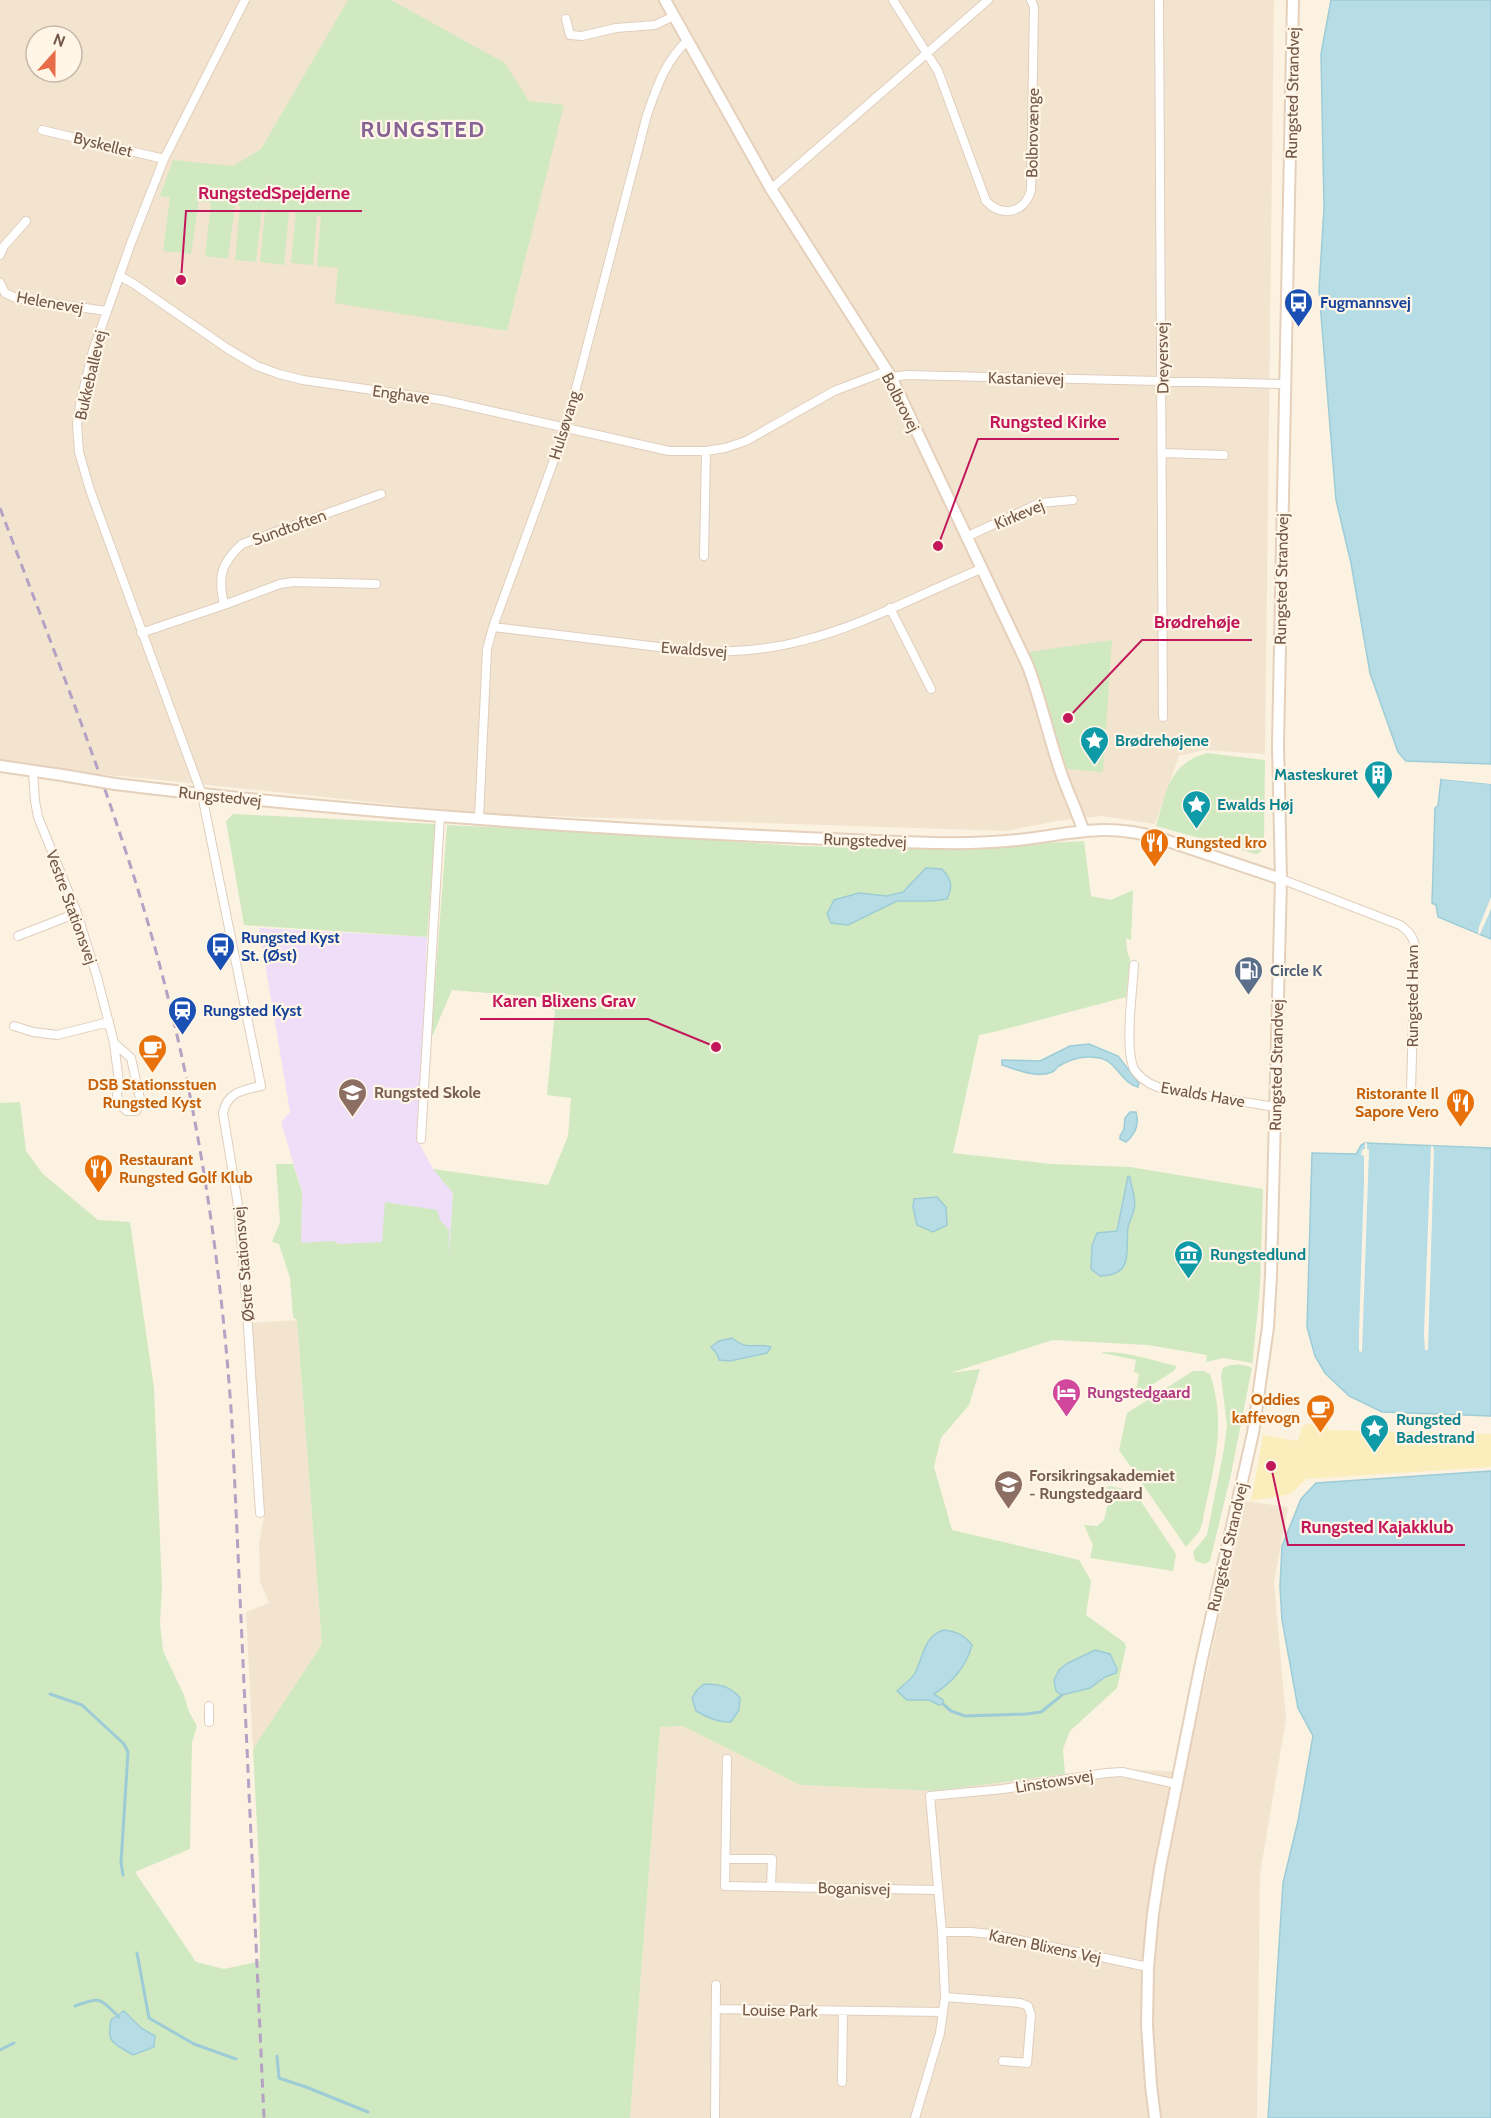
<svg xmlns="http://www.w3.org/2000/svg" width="1491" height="2118" font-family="Cabin,sans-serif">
  <rect width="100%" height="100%" fill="#fcf2e1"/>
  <path fill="#f3e4d0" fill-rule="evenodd" d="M0 0H1274L1265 754 1203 750 1179 756 1155 824 1101 816 1057 821 1006 831 486 814 131 777 0 767ZM36 36H72V72H36Z
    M297 1320 322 1644 253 1749 246 1612 269 1603 260 1582 259 1544 264 1515 250 1323Z
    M1245 1501 1288 1507 1274 1582 1286 1719 1260 1874 1257 2118H630L660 1727 683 1726 800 1785 937 1791 1065 1774 1122 1769 1185 1772Z"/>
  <path fill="#efdef8" d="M259 928 427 937 419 1143 433 1169 453 1193 447 1304 300 1297 302 1192 281 1122 290 1112Z"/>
  <path fill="#d0e9c0" d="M348 0H391L505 63 529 101 564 105 507 331 335 303 338 268 317 266 321 216H317L313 265 291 263 296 213 289 212 284 265 260 262 265 210 262 209 256 262 235 260 240 206 235 205 228 259 205 256 211 203 199 201 191 254 163 251 170 198 160 196 173 160 233 166 261 149Z
    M1112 640 1103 772 1067 769 1029 652Z
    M1207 753 1265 760 1264 847 1261 852 1256 854 1156 826C1167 791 1168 764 1207 753Z
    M233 814 436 824 427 937 244 925 226 821Z
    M447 825 596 832 798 846 926 849 1084 841 1091 896 1111 900 1133 890 1131 940 1126 938 1127 951 1130 959 1126 997 998 1031 979 1035 953 1153 1052 1164 1130 1167 1263 1189 1260 1287 1252 1368 1231 1474 1210 1561 1205 1564 1195 1561 1193 1552 1207 1535 1224 1449 1227 1425 1221 1377C1222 1373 1221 1369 1225 1367 1232 1363 1246 1364 1252 1368V1363L1224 1358 1206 1362 1207 1355 1148 1345 1053 1340 950 1373 980 1369 969 1405 941 1438 934 1467 952 1530 1079 1560 1091 1581 1086 1615 1125 1643 1126 1647 1117 1688 1070 1731 1063 1749 1065 1774 937 1791 800 1785 683 1726 660 1727 630 2118H0V1103L20 1102 26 1151 43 1174 98 1220 130 1222 154 1388 162 1589 160 1623 163 1651 184 1695 189 1712 197 1726 192 1742 190 1849 135 1872 196 1962 224 1969 260 1961 259 1864 253 1749 322 1644 297 1320 293 1317 290 1278 279 1244 272 1242 280 1222 276 1164H293L302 1192 301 1243 334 1241 339 1244 382 1242 385 1202 437 1210 440 1220 449 1230V1256L453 1193 433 1169 548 1185 568 1136 571 1098 547 1095 555 1011 539 997 452 990 431 1039Z
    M1103 1352C1129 1352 1151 1360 1176 1366L1175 1370 1135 1396 1139 1374 1134 1372 1136 1360 1102 1353Z
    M1193 1371H1204L1210 1374C1228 1428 1212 1471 1202 1524L1199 1532 1186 1547 1119 1450 1127 1413Z
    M1109 1486 1134 1491 1176 1554 1173 1571 1090 1558 1093 1545 1084 1525 1097 1526 1104 1520 1109 1499V1496L1105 1495 1106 1489Z"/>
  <path fill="#fbeebc" d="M1307 1424H1328V1430L1491 1434V1467L1306 1479 1291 1494 1251 1501 1263 1435 1298 1441 1302 1427Z"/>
  <path fill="#b6dde5" stroke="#9dccd7" stroke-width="1.5" d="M1331 0H1491V764L1406 761 1398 752 1370 673 1351 563 1336 500 1319 290 1324 208 1321 54Z
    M1441 779 1491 784V939L1438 917 1436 905 1432 903 1435 808 1438 806Z
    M926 868 942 869C952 880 953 886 947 899L933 901H897L848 925 831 923 827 914 834 900 859 893 887 896 903 892Z
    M1089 1044 1118 1056 1139 1083 1138 1087C1122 1084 1116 1060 1099 1058 1084 1055 1072 1058 1059 1066 1056 1068 1055 1071 1052 1072 1038 1079 1015 1069 1002 1065V1060L1040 1061 1070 1046Z
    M1130 1112H1136C1139 1123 1136 1134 1126 1142L1120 1139V1136L1124 1129 1125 1118Z
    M1365 1143 1491 1148V1416L1382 1412 1349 1396 1325 1373 1315 1356 1307 1327 1312 1153 1356 1154 1361 1145Z
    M1128 1176 1130 1177C1131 1188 1137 1199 1134 1209 1133 1216 1129 1221 1128 1227 1125 1252 1135 1275 1100 1276L1091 1269 1092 1246 1097 1233 1117 1231Z
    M937 1197 946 1207 947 1225 933 1232 917 1225 913 1207 914 1199Z
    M732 1338C749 1352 753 1342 771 1347L767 1353 730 1361 719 1360 717 1354 711 1347 719 1341Z
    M1491 1471V2118H1268L1283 1883 1298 1821 1313 1736 1298 1708 1282 1620 1280 1587 1282 1546 1301 1499 1316 1483Z
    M944 1630C957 1632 963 1634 972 1645 966 1667 953 1682 934 1694L943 1700V1704L939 1705 929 1700H907L897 1691C902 1686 911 1680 915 1673 923 1658 924 1635 944 1630Z
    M1095 1650 1110 1654 1117 1669 1116 1673 1105 1677 1090 1688 1062 1695 1056 1691 1054 1680 1059 1670 1068 1663Z
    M704 1684C720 1684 730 1686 740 1698L739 1710 731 1722C719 1723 706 1717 696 1711L692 1698 697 1690Z
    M124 2011 141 2028 155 2036 154 2047 133 2055C114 2043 106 2044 111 2020Z"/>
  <path fill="#fcf2e1" d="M1441 776 1491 781V784L1441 779Z
    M1491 897V909L1480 934H1478L1479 927Z
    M1365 1143H1367V1149L1369 1150 1362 1352 1359 1351V1332L1364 1183V1156L1361 1155 1362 1150 1365 1149Z
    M1431 1146H1433L1434 1151 1428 1350H1425L1424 1334Z"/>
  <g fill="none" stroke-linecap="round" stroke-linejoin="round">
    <path stroke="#9dccd7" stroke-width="3" d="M50 1694 82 1705 124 1744 128 1752 121 1863 123 1875
      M943 1704 951 1711 965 1716 1026 1714 1041 1712 1062 1695
      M137 1953 149 2018 194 2044 236 2059
      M75 2006C101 1996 99 1998 119 2017
      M0 2050 14 2043
      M277 2056 279 2078 306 2087 368 2112"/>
    <defs>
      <path id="street" d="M245 0 164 159 131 243 93 351 81 400 77 424 79 452 90 490 202 795 261 1086C243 1090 227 1092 223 1113L238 1205 246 1296 260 1513
        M893 0 938 71 986 201C1002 218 1025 213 1031 190L1034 7 1031 0
        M1159 0 1163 717
        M566 19 570 35 582 36 616 28 655 25 674 16
        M42 130 164 159
        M771 189 988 0
        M0 255 4 246 26 221
        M120 276 134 284 228 349 257 366 279 374 303 380 442 400 669 451H706L725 448 746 441 834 391 887 371
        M0 283 5 293 16 298 106 311
        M891 377 907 375 1285 384
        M1163 453 1224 455
        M966 537 1040 503 1073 500
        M704 556 706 451
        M224 605 280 584 293 582 376 584
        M890 608 931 689
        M493 627 700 652C734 652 768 650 801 641 863 626 922 593 981 569
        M141 633 224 605C218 577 220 564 242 544L381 494
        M33 772 35 801 38 817 77 913 97 977 114 1043 119 1082 117 1095 119 1104 127 1111H136L141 1103 131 1058 114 1043
        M479 818 487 649 493 627 566 427 647 115C657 87 665 61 688 40
        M1281 879 1400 925C1408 931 1413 936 1415 946L1411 1091
        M18 936 77 913
        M1134 965C1133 987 1123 1056 1136 1072 1143 1081 1152 1085 1163 1089L1275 1107
        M14 1026 33 1032 57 1035 109 1022
        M421 1139 440 816
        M209 1722V1706
        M727 1759 725 1886 938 1890
        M725 1859H772L771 1887
        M942 1932H971L991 1934 1148 1967
        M945 1997 1020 2003 1028 2006 1031 2015 1027 2063 1003 2061
        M716 2009 943 2012
        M842 2082 843 2011
        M715 2118 716 1985
        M915 2118 940 2033 945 1997 942 1932 930 1796 1003 1789 1106 1773 1122 1772 1177 1784"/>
      <path id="secondary" d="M665 0 771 189 891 377 1028 666C1041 701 1049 738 1061 773 1068 793 1077 811 1083 830
        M0 766 62 775
        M115 784C367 815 622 831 876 841 923 843 972 845 1018 840 1072 834 1104 822 1159 838L1281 879
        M1155 2118 1151 2085 1147 2025 1148 1967 1153 1914 1160 1868 1201 1663 1253 1433 1268 1327 1271 1275 1281 879 1278 745 1293 0"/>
    </defs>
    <use href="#street" stroke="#e0cebd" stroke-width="10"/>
    <use href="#secondary" stroke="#e5d0bb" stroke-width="14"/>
    <use href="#street" stroke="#fff" stroke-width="8"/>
    <use href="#secondary" stroke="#fff" stroke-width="10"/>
    <path stroke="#b5a1c4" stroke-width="3" stroke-dasharray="9 6" stroke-linecap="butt" d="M0 508C48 636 99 763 139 893 192 1065 220 1243 232 1423L264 2118"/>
    <defs>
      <path id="secondary-bridge" d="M62 775 115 784"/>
    </defs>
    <use href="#secondary-bridge" stroke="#e5d0bb" stroke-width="14" stroke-linecap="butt"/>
    <use href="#secondary-bridge" stroke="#fff" stroke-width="10"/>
  </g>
  <defs>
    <symbol id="bus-pin" viewBox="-11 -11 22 30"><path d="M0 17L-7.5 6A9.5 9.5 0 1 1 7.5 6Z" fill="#1a4fb4" stroke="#fff6e7"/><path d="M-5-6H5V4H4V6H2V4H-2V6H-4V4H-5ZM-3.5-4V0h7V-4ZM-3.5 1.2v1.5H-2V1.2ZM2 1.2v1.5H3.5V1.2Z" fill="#fff"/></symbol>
    <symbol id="sight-pin" viewBox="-11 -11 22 30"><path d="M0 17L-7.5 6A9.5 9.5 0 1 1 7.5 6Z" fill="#0f9aa8" stroke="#fff6e7"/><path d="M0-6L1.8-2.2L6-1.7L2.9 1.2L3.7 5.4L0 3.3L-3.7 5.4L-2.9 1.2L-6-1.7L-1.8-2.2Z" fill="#fff"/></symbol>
    <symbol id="building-pin" viewBox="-11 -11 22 30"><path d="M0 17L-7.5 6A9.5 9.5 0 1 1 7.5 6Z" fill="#0f9aa8" stroke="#fff6e7"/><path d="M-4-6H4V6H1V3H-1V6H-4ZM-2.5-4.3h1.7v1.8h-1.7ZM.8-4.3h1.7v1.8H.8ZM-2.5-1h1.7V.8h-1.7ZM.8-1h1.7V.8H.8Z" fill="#fff"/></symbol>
    <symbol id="restaurant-pin" viewBox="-11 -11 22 30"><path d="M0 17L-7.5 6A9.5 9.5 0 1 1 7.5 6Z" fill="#e8710a" stroke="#fff6e7"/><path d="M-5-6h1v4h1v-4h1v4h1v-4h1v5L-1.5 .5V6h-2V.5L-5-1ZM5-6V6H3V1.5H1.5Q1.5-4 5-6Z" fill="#fff"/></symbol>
    <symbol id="fuel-pin" viewBox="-11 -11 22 30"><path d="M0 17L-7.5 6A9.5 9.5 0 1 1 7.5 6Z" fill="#5c6f8a" stroke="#fff6e7"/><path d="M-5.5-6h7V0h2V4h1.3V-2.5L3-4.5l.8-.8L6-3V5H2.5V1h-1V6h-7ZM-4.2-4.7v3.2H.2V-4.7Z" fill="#fff"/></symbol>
    <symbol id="station-pin" viewBox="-11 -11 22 30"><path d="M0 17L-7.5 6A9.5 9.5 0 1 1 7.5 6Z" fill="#1a4fb4" stroke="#fff6e7"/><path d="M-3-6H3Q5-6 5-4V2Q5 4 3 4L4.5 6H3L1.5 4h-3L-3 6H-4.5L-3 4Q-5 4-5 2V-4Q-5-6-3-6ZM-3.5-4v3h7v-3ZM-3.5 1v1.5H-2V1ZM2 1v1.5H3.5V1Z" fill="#fff"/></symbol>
    <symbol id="cafe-pin" viewBox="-11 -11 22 30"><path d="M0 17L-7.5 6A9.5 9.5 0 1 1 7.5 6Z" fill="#e8710a" stroke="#fff6e7"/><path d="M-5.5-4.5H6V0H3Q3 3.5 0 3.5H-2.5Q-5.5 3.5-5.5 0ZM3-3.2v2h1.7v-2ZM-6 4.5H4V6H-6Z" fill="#fff"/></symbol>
    <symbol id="school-pin" viewBox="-11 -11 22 30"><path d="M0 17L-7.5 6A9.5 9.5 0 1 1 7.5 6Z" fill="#8d6e63" stroke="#fff6e7"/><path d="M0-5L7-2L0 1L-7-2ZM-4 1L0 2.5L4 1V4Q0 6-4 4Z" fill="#fff"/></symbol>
    <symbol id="museum-pin" viewBox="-11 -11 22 30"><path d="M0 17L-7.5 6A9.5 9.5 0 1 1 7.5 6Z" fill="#0f9aa8" stroke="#fff6e7"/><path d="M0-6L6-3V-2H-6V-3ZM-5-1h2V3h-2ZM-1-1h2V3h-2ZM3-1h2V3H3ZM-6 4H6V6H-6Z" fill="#fff"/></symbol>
    <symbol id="hotel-pin" viewBox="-11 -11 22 30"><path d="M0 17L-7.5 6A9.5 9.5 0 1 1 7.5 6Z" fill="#d1479c" stroke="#fff6e7"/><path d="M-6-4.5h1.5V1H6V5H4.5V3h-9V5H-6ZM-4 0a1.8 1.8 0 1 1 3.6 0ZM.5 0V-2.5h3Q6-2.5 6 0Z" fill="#fff"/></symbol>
  </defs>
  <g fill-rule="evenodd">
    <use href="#bus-pin" x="1282" y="286" width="33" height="45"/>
    <use href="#sight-pin" x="1078" y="724" width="33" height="45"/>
    <use href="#building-pin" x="1362" y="758" width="33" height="45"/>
    <use href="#sight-pin" x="1180" y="788" width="33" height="45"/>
    <use href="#restaurant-pin" x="1138" y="826" width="33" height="45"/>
    <use href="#bus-pin" x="204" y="930" width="33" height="45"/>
    <use href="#fuel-pin" x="1232" y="954" width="33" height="45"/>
    <use href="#station-pin" x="166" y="994" width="33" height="45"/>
    <use href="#cafe-pin" x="136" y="1032" width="33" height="45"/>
    <use href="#school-pin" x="336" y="1076" width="33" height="45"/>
    <use href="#restaurant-pin" x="1444" y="1086" width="33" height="45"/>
    <use href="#restaurant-pin" x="82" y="1152" width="33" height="45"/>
    <use href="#museum-pin" x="1172" y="1238" width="33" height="45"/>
    <use href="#hotel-pin" x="1050" y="1376" width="33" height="45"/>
    <use href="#cafe-pin" x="1304" y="1392" width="33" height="45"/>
    <use href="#sight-pin" x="1358" y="1412" width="33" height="45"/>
    <use href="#school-pin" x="992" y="1468" width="33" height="45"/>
  </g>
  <g text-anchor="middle" stroke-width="4.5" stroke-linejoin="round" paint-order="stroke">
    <g font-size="16" fill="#735848" stroke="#fff6e7">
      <text transform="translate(1292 93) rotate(-89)" y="6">Rungsted Strandvej</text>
      <text transform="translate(1032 133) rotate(-89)" y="6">Bolbrovænge</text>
      <text transform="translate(103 144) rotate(14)" y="6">Byskellet</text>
      <text transform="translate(50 302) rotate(10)" y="6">Helenevej</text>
      <text transform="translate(1162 358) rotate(-91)" y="6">Dreyersvej</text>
      <text transform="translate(90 375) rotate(-77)" y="6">Bukkeballevej</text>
      <text transform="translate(1026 378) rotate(1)" y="6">Kastanievej</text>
      <text transform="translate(401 394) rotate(8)" y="6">Enghave</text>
      <text transform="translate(901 402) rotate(63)" y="6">Bolbrovej</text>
      <text transform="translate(564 425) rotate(-73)" y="6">Hulsøvang</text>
      <text transform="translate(1019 514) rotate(-23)" y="6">Kirkevej</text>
      <text transform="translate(289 527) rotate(-20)" y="6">Sundtoften</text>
      <text transform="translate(1281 579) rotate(-89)" y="6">Rungsted Strandvej</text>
      <text transform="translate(694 649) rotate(4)" y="6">Ewaldsvej</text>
      <text transform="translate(220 796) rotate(6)" y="6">Rungstedvej</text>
      <text transform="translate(865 840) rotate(2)" y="6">Rungstedvej</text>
      <text transform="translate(72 907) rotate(70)" y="6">Vestre Stationsvej</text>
      <text transform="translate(1412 996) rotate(-90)" y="6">Rungsted Havn</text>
      <text transform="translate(1276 1065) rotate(-89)" y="6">Rungsted Strandvej</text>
      <text transform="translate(1203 1094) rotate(10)" y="6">Ewalds Have</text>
      <text transform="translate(243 1264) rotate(-95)" y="6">Østre Stationsvej</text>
      <text transform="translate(1227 1547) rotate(-77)" y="6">Rungsted Strandvej</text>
      <text transform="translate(1054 1781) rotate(-9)" y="6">Linstowsvej</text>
      <text transform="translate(854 1888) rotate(1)" y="6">Boganisvej</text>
      <text transform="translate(1045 1946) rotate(12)" y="6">Karen Blixens Vej</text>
      <text transform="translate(780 2010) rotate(1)" y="6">Louise Park</text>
    </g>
    <g font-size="16" font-weight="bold" fill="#164399" stroke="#fff6e7" text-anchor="start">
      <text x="1320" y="308">Fugmannsvej</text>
      <text x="241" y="943">Rungsted Kyst<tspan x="241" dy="18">St. (Øst)</tspan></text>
      <text x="203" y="1016">Rungsted Kyst</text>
    </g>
    <g font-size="16" font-weight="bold" fill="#0d838f" stroke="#fff6e7" text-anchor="start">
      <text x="1115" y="746">Brødrehøjene</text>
      <text x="1358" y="780" text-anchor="end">Masteskuret</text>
      <text x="1217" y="810">Ewalds Høj</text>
      <text x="1210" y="1260">Rungstedlund</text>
      <text x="1396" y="1425">Rungsted<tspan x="1396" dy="18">Badestrand</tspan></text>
    </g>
    <g font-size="16" font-weight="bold" fill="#c56008" stroke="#fff6e7" text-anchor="start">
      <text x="1176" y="848">Rungsted kro</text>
      <text x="152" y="1090" text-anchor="middle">DSB Stationsstuen<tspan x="152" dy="18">Rungsted Kyst</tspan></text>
      <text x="1439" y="1099" text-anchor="end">Ristorante Il<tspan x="1439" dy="18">Sapore Vero</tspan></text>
      <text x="119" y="1165">Restaurant<tspan x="119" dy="18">Rungsted Golf Klub</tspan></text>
      <text x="1300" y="1405" text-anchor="end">Oddies<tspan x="1300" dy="18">kaffevogn</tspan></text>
    </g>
    <g font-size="16" font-weight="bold" fill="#4e5e75" stroke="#fff6e7" text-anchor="start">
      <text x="1270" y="976">Circle K</text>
    </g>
    <g font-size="16" font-weight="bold" fill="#785e54" stroke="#fff6e7" text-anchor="start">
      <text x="374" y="1098">Rungsted Skole</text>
      <text x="1029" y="1481">Forsikringsakademiet<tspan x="1029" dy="18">- Rungstedgaard</tspan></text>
    </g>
    <g font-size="16" font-weight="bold" fill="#b23c85" stroke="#fff6e7" text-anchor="start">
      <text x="1087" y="1398">Rungstedgaard</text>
    </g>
    <g font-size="22" font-weight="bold" letter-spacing="1.5" fill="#866496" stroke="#fff6e7">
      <text x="423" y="137">RUNGSTED</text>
    </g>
  </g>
  <path fill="none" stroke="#c2185b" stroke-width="2" d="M181 280L186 211H362M938 546L978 439H1119M1068 718L1142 640H1252M716 1047L648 1019H480M1271 1466L1288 1545H1465"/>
  <g fill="#c2185b" stroke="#fff6e7" stroke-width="2">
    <circle cx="181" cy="280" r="6"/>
    <circle cx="938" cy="546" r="6"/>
    <circle cx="1068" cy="718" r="6"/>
    <circle cx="716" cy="1047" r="6"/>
    <circle cx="1271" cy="1466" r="6"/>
  </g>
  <g font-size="18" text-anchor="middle" font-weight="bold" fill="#c2185b" stroke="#fff6e7" stroke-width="4.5" stroke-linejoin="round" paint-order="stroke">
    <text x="274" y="199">RungstedSpejderne</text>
    <text x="1048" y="428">Rungsted Kirke</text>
    <text x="1197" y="628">Brødrehøje</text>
    <text x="564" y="1007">Karen Blixens Grav</text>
    <text x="1377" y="1533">Rungsted Kajakklub</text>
  </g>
  <g transform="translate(54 54) rotate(21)"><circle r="28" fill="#fff6e7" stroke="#c7b7a7" stroke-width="1.5"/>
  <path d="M0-4.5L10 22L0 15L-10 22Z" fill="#e66d47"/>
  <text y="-9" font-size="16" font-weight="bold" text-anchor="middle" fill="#735848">N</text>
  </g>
</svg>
